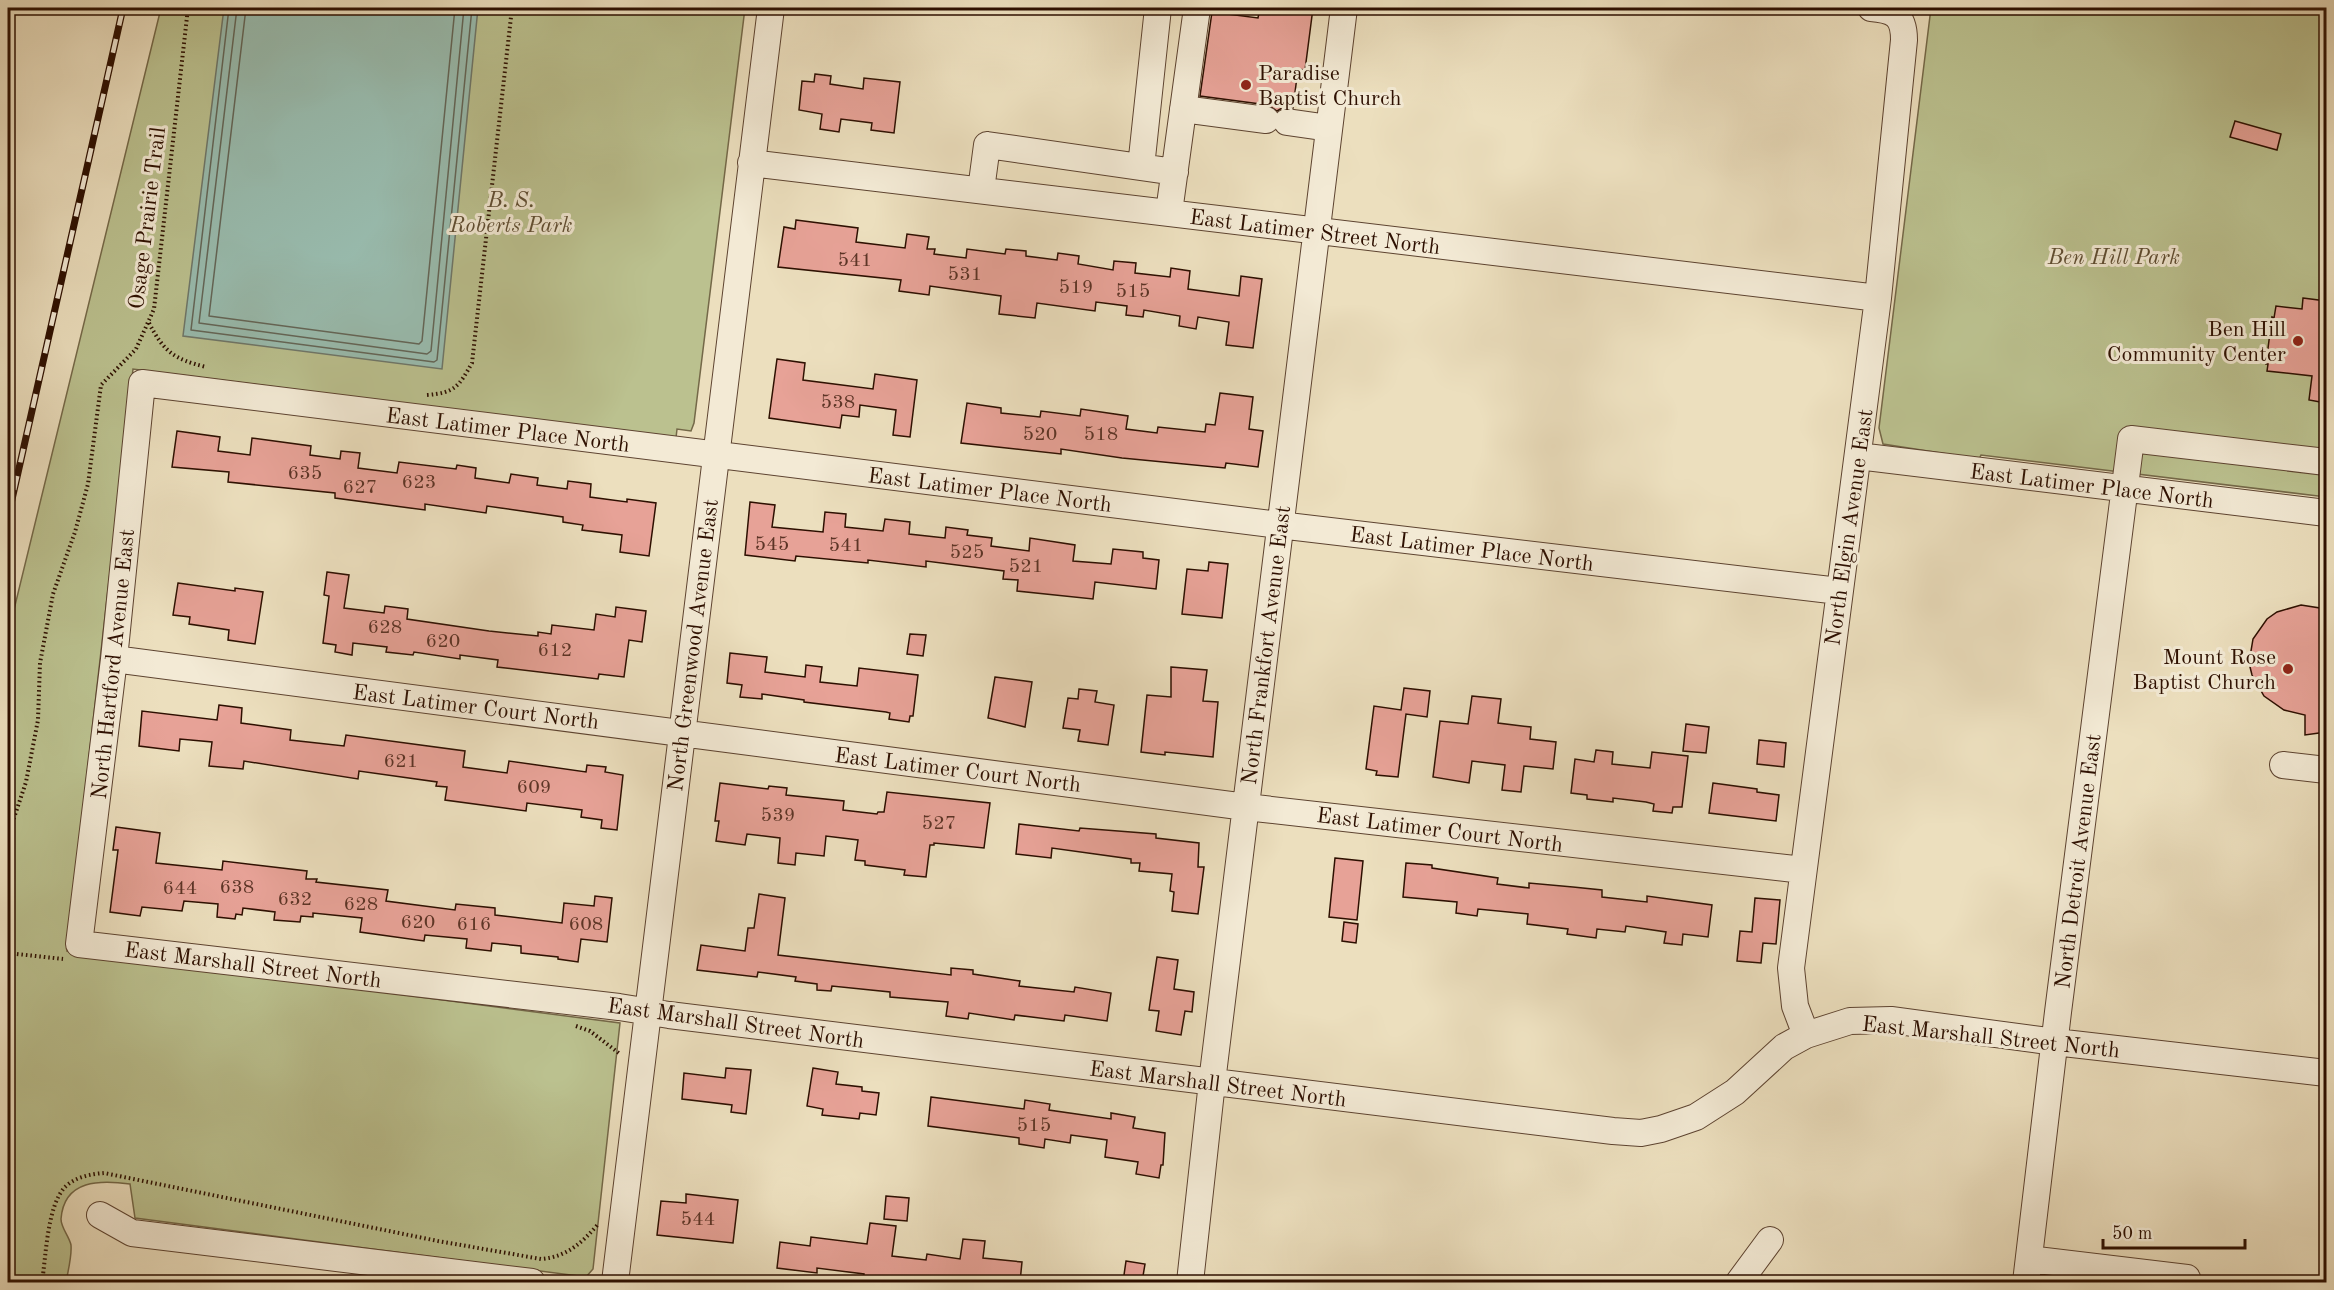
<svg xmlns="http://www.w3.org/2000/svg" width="2334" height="1290" font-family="'Old Standard TT',serif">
  <rect width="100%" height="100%" fill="#ecdfbe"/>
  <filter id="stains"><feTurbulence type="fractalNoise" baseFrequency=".00333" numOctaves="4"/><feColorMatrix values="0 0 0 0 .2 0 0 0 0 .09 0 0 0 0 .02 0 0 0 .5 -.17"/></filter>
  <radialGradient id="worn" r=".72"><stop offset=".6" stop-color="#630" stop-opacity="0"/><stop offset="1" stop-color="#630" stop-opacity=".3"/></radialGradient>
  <path fill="#bbc18f" stroke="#746848" stroke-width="1.5" d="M161 8H745L694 423 691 431 677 429 676 438 133 369 67 951 620 1023 593 1269 586 1277 135 1218 130 1184C101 1180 64 1179 61 1219 61 1228 69 1236 71 1245 72 1256 68 1271 66 1282H8V634Z
    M1931 8H2326V497L1981 455 1979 459 1883 444 1879 428Z"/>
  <path fill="#99bdb0" stroke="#6e776a" stroke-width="1.5" d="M224 8H478L442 369 183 336Z"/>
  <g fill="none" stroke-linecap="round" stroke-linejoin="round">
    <path stroke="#636658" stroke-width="1.5" d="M229 8 191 330 434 362 437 360 472 8
      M237 8 199 323 427 354 431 351 464 8
      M246 8 209 316 419 344 422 341 455 8"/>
  </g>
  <path fill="#e7a297" stroke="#2d0f00" stroke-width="1.5" d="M1260 8H1313L1305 70 1298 69 1293 108H1282L1277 111 1268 105 1200 96 1212 12 1258 18Z
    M815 74 831 76 830 84 863 89 864 78 900 82 894 133 871 130 872 123 841 119 839 132 820 129 822 114 799 110 802 81 814 82Z
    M2235 121 2281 134 2277 150 2230 137Z
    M796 220 858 228 856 242 905 248 907 234 929 237 927 249H935L934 254 966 258 967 249 1005 254 1006 249 1026 251V256L1057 260 1058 253 1079 256 1078 264 1113 270 1114 261 1136 263 1135 273 1170 277 1171 268 1190 271 1188 289 1239 296 1241 276 1262 279 1253 348 1226 345 1229 322 1198 317 1196 329 1179 326 1180 316 1144 310 1143 317 1126 315 1127 306 1096 302 1095 311 1037 303 1035 318 999 314 1001 296 930 286 929 295 899 291 901 280 778 267 784 227 795 229Z
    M2303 298 2326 301V403L2309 400 2312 376 2267 371 2268 364H2266L2272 317 2274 318 2276 306 2302 309Z
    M777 359 805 363 803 380 873 389 875 374 917 380 910 437 893 435 896 410 860 405 859 417 842 415 840 428 769 418Z
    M1220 393 1253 397 1249 429 1263 431 1258 467 1226 463 1225 468 1122 458 1061 449V454L961 443 967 403 1001 408V413L1040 417 1041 411 1080 416 1081 409 1128 416 1126 429 1157 433 1158 427 1205 432 1206 424 1215 425Z
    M177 431 220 437 218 451 250 455 252 438 311 446 310 455 340 459 341 451 360 453 358 468 397 473 399 462 456 469 457 465 476 468 475 478 509 483 511 474 538 478 537 485 567 489 568 481 591 484 590 497 627 502V499L656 503 649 556 620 552 622 535 582 530 583 525 563 522V517L487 506 486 513 425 504V510L335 498V493L228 482 229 472 172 467Z
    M750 502 775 505 772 527 823 532 825 512 846 514 845 527 883 531 885 519 910 522 909 534 945 538 946 527 968 530 967 535 992 538 991 546 1029 551 1030 538 1075 545 1073 561 1111 564 1113 549 1143 552V558L1159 560 1156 589 1095 582 1093 599 1017 591 1018 580 1003 579 1004 571 926 561V567L868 560V563L796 556 795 561 745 555Z
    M1209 562 1228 564 1222 618 1182 614 1187 569 1208 571Z
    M327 572 349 575 344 608 384 613 385 606 408 609 407 619 489 631 538 636V632L551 634 552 625 594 630 596 614 615 617 616 607 646 611 642 642 629 640 624 677 599 674 598 679 497 667 498 660 460 655V659L414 652 413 655 386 652 387 647 353 643 352 655 335 652 336 645 323 643 329 596 324 595Z
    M178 583 235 591V588L263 592 255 644 228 640 229 630 189 624 190 617 173 615Z
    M2301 605 2326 609V732L2305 735V715L2284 710 2264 696 2252 675 2249 663 2253 639 2267 619 2277 612Z
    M910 634 926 635 923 656 907 654Z
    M730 653 767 657 765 672 805 677 806 665 822 667 820 682 857 686 859 668 918 675 913 716H910L909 722 889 719 890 713 886 712 804 702V700L762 694V699L740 697 742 685 727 683Z
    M1171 667 1207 670 1203 701 1218 702 1213 757 1165 752V755L1141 752 1147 695 1171 697Z
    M995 677 1032 682 1025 727 988 718Z
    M1404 688 1430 691 1427 717 1406 714 1398 777 1376 775 1377 771 1366 769 1374 706 1401 710Z
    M1079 689 1097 691 1095 702 1114 705 1108 745 1078 741 1080 730 1063 728 1068 698 1078 699Z
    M1472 696 1501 699 1498 723 1531 727 1530 739 1556 742 1553 769 1524 766 1521 792 1502 790 1505 765 1472 761 1469 783 1433 777 1440 721 1468 724Z
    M219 705 242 708 241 723 291 730 290 740 344 746 346 735 465 751 463 767 507 773 509 761 586 772 587 765 606 767 605 772 623 775 617 830 601 828 602 820 581 817 582 810 527 803 526 811 445 800 447 787 436 786 437 782 359 771 358 779 244 761 243 769 209 766 212 742 180 739 179 751 139 746 142 711 217 720Z
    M1686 724 1709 727 1706 753 1683 751Z
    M1759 740 1786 743 1784 767 1757 764Z
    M1596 750 1613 752 1612 764 1650 768 1652 752 1688 756 1682 807H1673L1672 813 1653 811 1654 804 1646 802 1613 798V802L1587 799V795L1571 793 1575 759 1594 762Z
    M720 783 768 789 769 786 787 788 786 795 844 801 843 810 877 814 878 812H884L887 792 990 803 984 848 934 843V845H930L926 877 904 875 905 870 865 865V861L855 860 858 840 826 836 824 856 796 853 795 865 778 863 780 838 747 834 745 845 716 841 719 821H715Z
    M1713 783 1757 789V792L1779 795 1776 821 1709 813Z
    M1019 824 1079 831 1080 828 1156 834V838L1199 843 1198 867H1204L1198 914 1172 911 1174 892 1170 891 1172 874 1139 871 1140 863H1131V859L1052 848 1051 858 1016 854Z
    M116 827 160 833 156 863 222 870 223 861 307 871 306 879H317L316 882 388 890 386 901 455 910 456 904 495 908V915L562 923 564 903 594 906 595 896 612 898 607 942 581 939 578 962 558 959V957L521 953V946L492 943 491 951 466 948 467 939 425 935 424 941 360 932 362 918 313 913V917L301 916 300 922 274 920 275 912 243 908 242 915 236 914 235 919 217 917 218 904 184 901 182 911 142 907 140 916 110 912 118 850H113Z
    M1335 858 1363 861 1357 920 1329 917Z
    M1406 863 1432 865V868L1498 878 1497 884 1529 888V883L1573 887 1602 890V897L1647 902V896L1712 905 1708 937 1683 934 1682 945 1664 943 1666 932 1626 926 1625 932 1597 929 1596 938 1567 934 1568 929 1527 924 1528 914 1478 909 1477 916 1456 913 1457 902 1403 897Z
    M759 894 785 898 778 955 951 975V968L973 970V974L1020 981 1019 986 1074 992 1075 987 1111 993 1107 1021 1065 1015 1064 1021 1015 1015 1014 1020 969 1013 968 1019 946 1016 948 1002 890 997V992L832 986 831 991 817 990V984L795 981 796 977 758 972 757 977 697 970 701 945 745 951 748 928H754Z
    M1755 898 1780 900 1776 944 1763 943 1761 963 1737 961 1740 931 1752 932Z
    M1344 922 1358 924 1356 943 1342 941Z
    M1157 957 1178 960 1174 989 1194 992 1192 1012 1185 1011 1181 1035 1156 1031 1159 1011 1149 1010Z
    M726 1068 751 1070 746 1114 731 1112 732 1105 682 1099 684 1073 725 1078Z
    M813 1068 838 1072 836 1084 862 1087V1091L879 1093 876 1115 860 1113 859 1119 822 1115 823 1109 807 1106Z
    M931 1097 1024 1109 1025 1100 1050 1104 1049 1110 1111 1119V1113L1135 1117 1133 1128 1165 1133 1163 1165H1161L1159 1178 1136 1174 1138 1162 1105 1157 1107 1140 1071 1135 1070 1143 1045 1139 1044 1148 1019 1144V1138L928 1126Z
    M686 1194 738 1200 733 1243 657 1235 661 1201 686 1203Z
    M886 1196 909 1198 907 1221 884 1219Z
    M870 1223 896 1226 892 1256 926 1260 927 1254 960 1259 963 1239 985 1241 983 1258 1022 1262 1020 1282H863L864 1274 817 1268V1273L777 1268 780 1242 810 1246 811 1237 867 1244Z
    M1126 1261 1145 1264 1142 1282H1123Z"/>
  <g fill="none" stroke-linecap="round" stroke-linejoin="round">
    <defs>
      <path id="minor" d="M1183 109 1266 120
        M1287 122 1329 128
        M751 163 1878 298
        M1141 167 1158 8
        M981 190 987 145 1175 172
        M1169 212 1197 8
        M1858 456 2326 513
        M1839 591 1279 525 142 383 114 659 79 944 619 1007 669 1015 1613 1131 1641 1133 1661 1129 1696 1117 1735 1092 1784 1047 1806 1035 1850 1021 1891 1020 2055 1042 2326 1073
        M114 659 1246 807 1803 870
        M2283 765 2326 770
        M1806 1035 1795 1006 1791 968 1878 298 1904 40C1904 15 1894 10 1871 8
        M100 1215 132 1233 532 1282
        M2029 1259 2187 1278
        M615 1282 771 8
        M1190 1282 1212 1082 1344 8
        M1739 1282 1770 1240
        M2026 1282 2058 1012 2131 439 2326 462"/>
    </defs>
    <use href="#minor" stroke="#5d4330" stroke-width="28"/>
    <path stroke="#2d0f00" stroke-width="4" stroke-dasharray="1.5 3" stroke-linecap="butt" d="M149 323C164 352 174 359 206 367
      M427 395C455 393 459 386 472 363L512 8
      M8 836 26 782 38 720 40 663 53 594 75 532 88 484 101 385 136 349 154 309 188 8
      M8 953 63 959
      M576 1026 590 1031 620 1054
      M42 1282C46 1257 47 1206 65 1187 75 1177 91 1174 104 1173L438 1241 541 1259C567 1257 583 1242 599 1223"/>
    <use href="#minor" stroke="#f3ead5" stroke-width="26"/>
    <defs>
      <path id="rail" d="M8 517 123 8"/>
    </defs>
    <use href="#rail" stroke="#2d0f00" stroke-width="7"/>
    <use href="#rail" stroke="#f3ead5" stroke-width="4.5" stroke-dasharray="14" stroke-linecap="butt"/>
  </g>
  <g fill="#8f2418" stroke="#f3ead5" stroke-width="2">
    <circle cx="1246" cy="85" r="6"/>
    <circle cx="2298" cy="341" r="6"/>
    <circle cx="2288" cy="669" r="6"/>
  </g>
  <g text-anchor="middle" stroke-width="6" stroke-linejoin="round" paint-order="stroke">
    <g font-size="20" fill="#5c3426">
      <text x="855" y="266">541</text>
      <text x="965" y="280">531</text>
      <text x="1076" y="293">519</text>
      <text x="1133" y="297">515</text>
      <text x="838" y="408">538</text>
      <text x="1040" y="440">520</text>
      <text x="1101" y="440">518</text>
      <text x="305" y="479">635</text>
      <text x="419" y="488">623</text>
      <text x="360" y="493">627</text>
      <text x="772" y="550">545</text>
      <text x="846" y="551">541</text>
      <text x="967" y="558">525</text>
      <text x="1026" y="572">521</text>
      <text x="385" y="633">628</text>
      <text x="443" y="647">620</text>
      <text x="555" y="656">612</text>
      <text x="401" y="767">621</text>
      <text x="534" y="793">609</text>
      <text x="778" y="821">539</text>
      <text x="939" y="829">527</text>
      <text x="237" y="893">638</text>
      <text x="180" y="894">644</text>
      <text x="295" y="905">632</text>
      <text x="361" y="910">628</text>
      <text x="418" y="928">620</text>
      <text x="474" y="930">616</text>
      <text x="586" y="930">608</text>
      <text x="1034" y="1131">515</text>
      <text x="698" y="1225">544</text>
    </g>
    <g font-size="22" fill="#2d0f00" stroke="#f3ead5" text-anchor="end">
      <text x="1258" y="80" text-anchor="start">Paradise<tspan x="1258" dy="25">Baptist Church</tspan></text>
      <text x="2286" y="336">Ben Hill<tspan x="2286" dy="25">Community Center</tspan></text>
      <text x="2276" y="664">Mount Rose<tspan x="2276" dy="25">Baptist Church</tspan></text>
    </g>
    <g font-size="22" font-style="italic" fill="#5f4d32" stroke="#f3ead5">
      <text x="511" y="207">B. S.<tspan x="511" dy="25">Roberts Park</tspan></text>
      <text x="2114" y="264">Ben Hill Park</text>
    </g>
    <g font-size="22" fill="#2d0f00" stroke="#f3ead5">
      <text transform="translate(146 218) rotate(-83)" y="8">Osage Prairie Trail</text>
      <text transform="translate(1315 231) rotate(7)" y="8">East Latimer Street North</text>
      <text transform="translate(508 429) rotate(7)" y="8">East Latimer Place North</text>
      <text transform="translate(2092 485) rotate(7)" y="8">East Latimer Place North</text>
      <text transform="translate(990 489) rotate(7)" y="8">East Latimer Place North</text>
      <text transform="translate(1848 527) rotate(-82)" y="8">North Elgin Avenue East</text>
      <text transform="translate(1472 548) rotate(7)" y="8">East Latimer Place North</text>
      <text transform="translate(692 645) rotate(-83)" y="8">North Greenwood Avenue East</text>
      <text transform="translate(1265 645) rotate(-83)" y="8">North Frankfort Avenue East</text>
      <text transform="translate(112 664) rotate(-84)" y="8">North Hartford Avenue East</text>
      <text transform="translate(476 706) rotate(7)" y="8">East Latimer Court North</text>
      <text transform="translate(958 769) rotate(7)" y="8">East Latimer Court North</text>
      <text transform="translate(1440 829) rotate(7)" y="8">East Latimer Court North</text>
      <text transform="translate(2077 861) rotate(-83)" y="8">North Detroit Avenue East</text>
      <text transform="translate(253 964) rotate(7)" y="8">East Marshall Street North</text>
      <text transform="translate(736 1022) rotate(8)" y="8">East Marshall Street North</text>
      <text transform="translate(1991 1036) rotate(6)" y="8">East Marshall Street North</text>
      <text transform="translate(1218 1083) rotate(7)" y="8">East Marshall Street North</text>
    </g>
  </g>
  <rect width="2334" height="1290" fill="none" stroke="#ecdfbe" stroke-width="30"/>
  <rect x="9" y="9" width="2316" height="1272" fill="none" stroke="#2d0f00" stroke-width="3"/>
  <rect x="15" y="15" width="2304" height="1260" fill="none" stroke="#2d0f00" stroke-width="1.5"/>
  <path d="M2103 1239v9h142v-9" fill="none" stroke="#2d0f00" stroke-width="3"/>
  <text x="2112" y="1239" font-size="18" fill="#2d0f00" stroke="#f3ead5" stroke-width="4.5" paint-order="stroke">50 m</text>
  <rect width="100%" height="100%" filter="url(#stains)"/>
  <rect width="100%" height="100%" fill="url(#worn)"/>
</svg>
